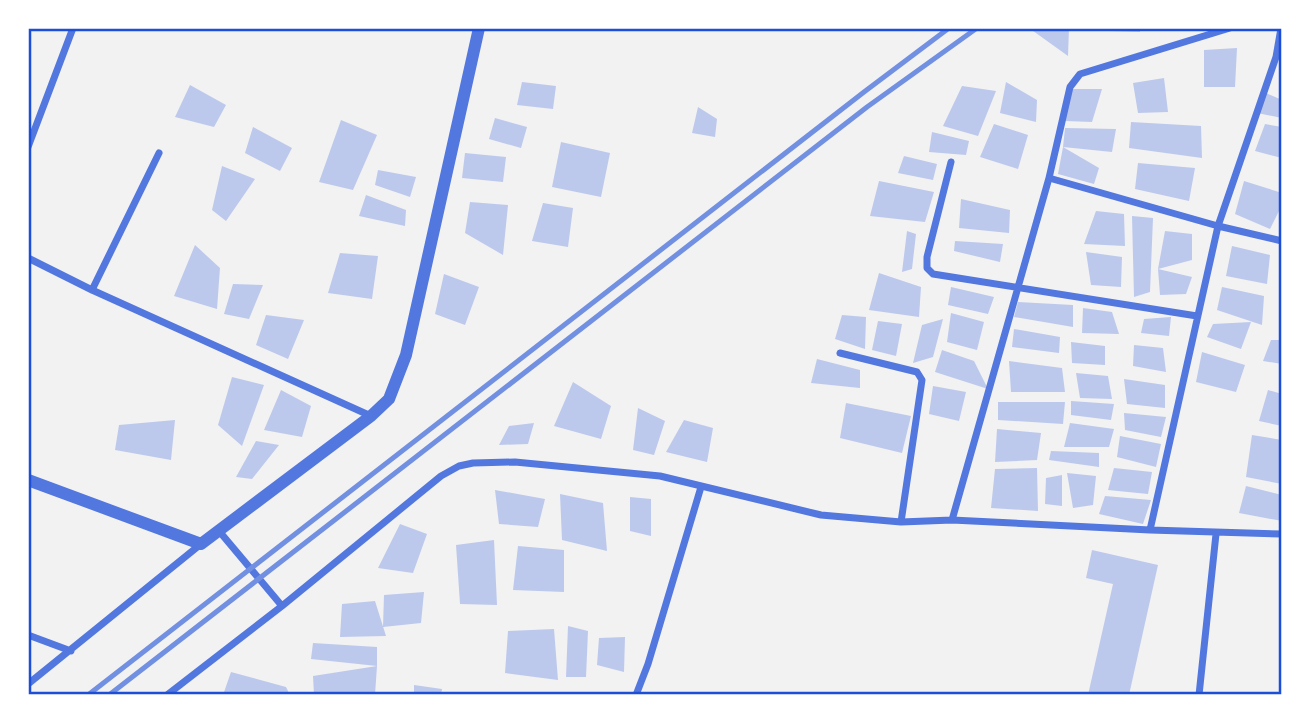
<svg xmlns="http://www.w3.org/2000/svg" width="1310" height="723" font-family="Overpass,sans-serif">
  <rect width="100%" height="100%" fill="#f2f2f2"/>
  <path fill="#bdc9ec" d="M1029 28H1069L1068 56Z
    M1108 28H1140V32L1109 31Z
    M1237 48 1235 87H1204V50Z
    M1164 78 1168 112 1138 113 1133 83Z
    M522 82 556 86 553 109 517 105Z
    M1006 82 1037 100 1036 122 1000 113Z
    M190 85 226 105 214 127 175 117Z
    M962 86 996 91 978 136 943 126Z
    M1072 89H1102L1092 122 1065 121Z
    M1266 93 1282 100V118L1257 113Z
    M698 107 717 119 715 137 692 133Z
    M495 118 527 127 521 148 489 139Z
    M341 120 377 135 353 190 319 182Z
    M1131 122 1201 126 1202 158 1129 148Z
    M994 124 1028 135 1018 169 980 157Z
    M1265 124 1282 127V158L1255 151Z
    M253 127 292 148 280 171 245 153Z
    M1065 128 1116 129 1112 152 1063 147Z
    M932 132 969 141 966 155 929 152Z
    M561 142 610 153 601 197 552 187Z
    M1063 147 1099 168 1094 184 1058 174Z
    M465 153 506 157 503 182 462 178Z
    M904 156 937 164 933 180 898 173Z
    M1138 163 1195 168 1189 201 1135 189Z
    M222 166 255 179 226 221 212 210Z
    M378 170 416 177 410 197 375 185Z
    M879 181 934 192 925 222 870 216Z
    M1244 181 1282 193V205L1270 229 1235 214Z
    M366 195 406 210 405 226 359 216Z
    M961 199 1010 210 1009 233 959 228Z
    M470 202 508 205 503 255 465 233Z
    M543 203 573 208 568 247 532 241Z
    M1096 211 1124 214 1125 246 1084 244Z
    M1132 216 1153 218 1150 292 1134 297Z
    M907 231 916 234 912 269 902 272Z
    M1165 231 1192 234V260L1158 269Z
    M955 241 1003 244 1000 262 954 251Z
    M195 245 220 268 217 309 174 296Z
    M1232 246 1270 255 1267 284 1226 276Z
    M1086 252 1122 257 1121 287 1091 285Z
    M340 253 378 256 372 299 328 293Z
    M1158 269 1192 277 1186 294 1160 295Z
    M879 273 921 287 919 317 869 310Z
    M444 274 479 287 465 325 435 314Z
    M233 284 263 285 249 319 224 314Z
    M951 287 994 297 988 314 948 305Z
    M1222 287 1264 296 1262 325 1217 310Z
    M1018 302 1073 305V327L1014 317Z
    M1083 308 1112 312 1119 334 1082 333Z
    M951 313 984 322 977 350 947 342Z
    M266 315 304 320 288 359 256 345Z
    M842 315 866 317 865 349 835 339Z
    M1171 317 1169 336 1141 333 1144 319Z
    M943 319 933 357 913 363 922 325Z
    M878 321 902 324 896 356 872 350Z
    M1251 322 1241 349 1207 337 1213 324Z
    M1014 329 1060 337 1059 353 1012 347Z
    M1271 340H1282V364L1263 361Z
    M1071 342 1105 346V365L1072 363Z
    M1134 345 1163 348 1166 372 1133 366Z
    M942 350 974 361 988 389 935 372Z
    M1202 352 1245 365 1236 392 1196 382Z
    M817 359 860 370V388L811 383Z
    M1009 361 1062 368 1065 392H1011Z
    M1076 373 1108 376 1112 399 1080 398Z
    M232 377 264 385 242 446 218 425Z
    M1124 379 1165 385V408L1127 404Z
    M573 382 611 406 601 439 554 426Z
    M933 386 966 392 959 421 929 414Z
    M281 390 311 406 302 437 264 430Z
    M1268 390 1282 394V426L1259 421Z
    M1071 401 1114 404 1111 420 1071 415Z
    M998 402H1065L1063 424 998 420Z
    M846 403 911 416 902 453 840 438Z
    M638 408 665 421 654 455 633 450Z
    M1124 413 1166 417 1161 437 1125 430Z
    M175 420 171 460 115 450 119 425Z
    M684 420 713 428 707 462 666 452Z
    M534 423 528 444 499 445 509 426Z
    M1070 423 1114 429 1109 447H1064Z
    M997 429 1041 433 1037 460 995 462Z
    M1252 435 1282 440V484L1246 477Z
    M1120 436 1161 444 1156 467 1117 457Z
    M256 441 279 445 252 479 236 477Z
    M1051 451 1099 453V467L1049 460Z
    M1037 468 1038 511 991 508 995 469Z
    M1114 468 1152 472 1148 494 1108 490Z
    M1067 473 1096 476 1093 505 1073 508Z
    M1062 475V506L1045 504 1046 478Z
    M1246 486 1282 495V521L1239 513Z
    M495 490 545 499 538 527 499 524Z
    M560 494 603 503 607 551 562 540Z
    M1105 496 1151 500 1143 524 1099 514Z
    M630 497 651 499V536L630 531Z
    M400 524 427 534 413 573 378 568Z
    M494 540 497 605 460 604 456 545Z
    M518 546 564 550V592L513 590Z
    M1092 550 1158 565 1129 695H1088L1113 584 1086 578Z
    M424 592 421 623 383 627 384 595Z
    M375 601 386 636 340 637 342 604Z
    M568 626 588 631 586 677H566Z
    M554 629 558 680 505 673 508 631Z
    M625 637 624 672 597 665 599 638Z
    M313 643 377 647V666L311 659Z
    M377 666 375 695H314L313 676Z
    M231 672 286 687 290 695H223Z
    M414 685 442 689 441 695H414Z"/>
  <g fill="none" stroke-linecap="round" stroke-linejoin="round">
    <path stroke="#5277de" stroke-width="7" d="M28 147 73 28
      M951 162 927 257V268L933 274 1197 316
      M1049 178 1218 226 1282 241
      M28 258 92 290 371 416
      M92 290 159 153
      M840 353 917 372 922 380 901 522
      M952 520 1049 178 1070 87 1080 74 1230 28
      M1150 530 1282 534
      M219 531 282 606
      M28 635 71 651
      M28 684 201 544
      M167 695 282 606 441 476 459 466 473 463 515 462 660 476 821 515 901 522 952 520 1150 530 1218 226 1276 57 1281 28
      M636 695 648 664 701 487
      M1199 695 1216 534"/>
    <path stroke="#5277de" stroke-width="12" d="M28 480 201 544 371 416 389 399 406 355 479 28"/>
    <path stroke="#7290e2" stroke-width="5" d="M88 695 864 92 949 28
      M109 695 867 107 977 28"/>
  </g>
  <rect width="1310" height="723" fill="none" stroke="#ffffff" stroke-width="60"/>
  <rect x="30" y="30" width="1250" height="663" fill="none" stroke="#1d4ed8" stroke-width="2.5"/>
</svg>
